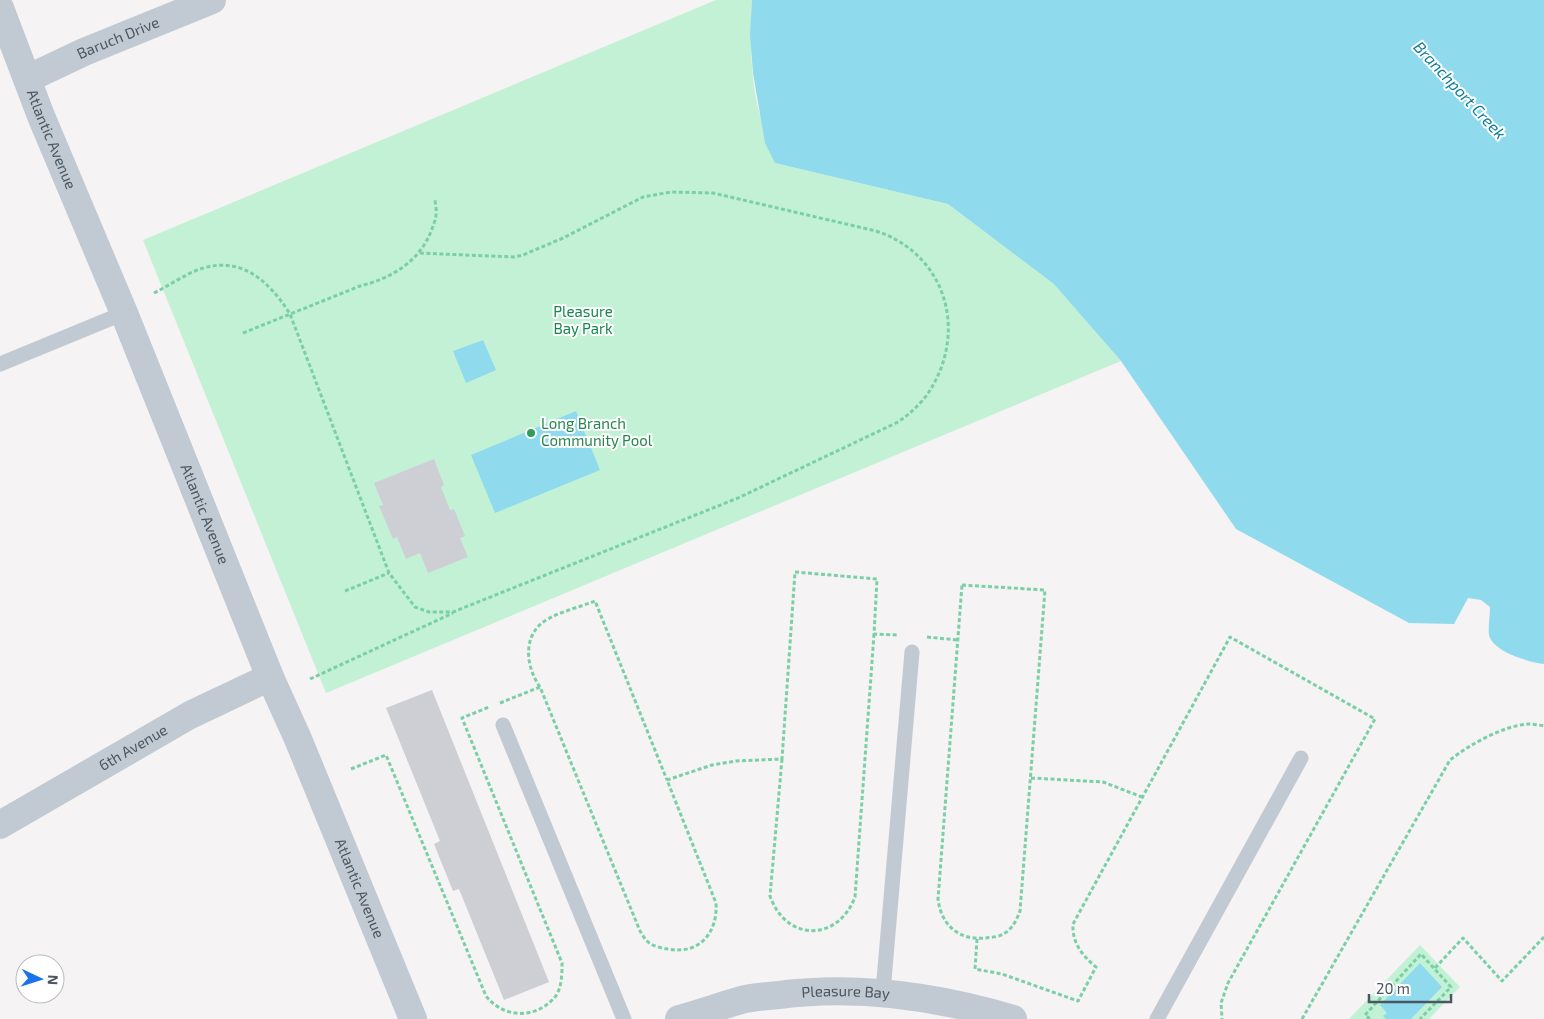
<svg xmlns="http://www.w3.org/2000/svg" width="1544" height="1019" font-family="'Exo 2',sans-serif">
  <rect width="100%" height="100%" fill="#f5f3f3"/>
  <path fill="#c3f1d5" d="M716 0H752C750 36 750 73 758 108 763 126 769 145 775 163L948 204 1054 283 1121 361 326 693 143 240Z
    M1420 945 1460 987 1429 1019H1349Z"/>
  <path fill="#90daee" d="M752 0H1544V664C1529 662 1493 652 1489 635 1488 627 1490 616 1490 607L1481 600 1468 598 1454 624 1409 623 1236 529 1121 361 1054 284 948 204 775 163 765 143 753 73 750 35Z
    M483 340 496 370 466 383 453 351Z
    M576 411 600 470 495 513 471 455Z
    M1420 963 1442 987 1411 1019H1386L1383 1016 1387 1013 1380 1005Z"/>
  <path fill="#cdcfd5" d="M434 459 444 485 441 487 450 510 454 509 465 536 460 538 468 557 428 573 420 553 406 559 397 537 393 539 379 506 383 505 374 483Z
    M432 690 549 982 504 1000 459 889 453 891 434 844 440 841 386 708Z"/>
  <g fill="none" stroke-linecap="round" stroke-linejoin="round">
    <path stroke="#7ad0a6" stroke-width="3" stroke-dasharray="4 2.5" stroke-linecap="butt" d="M154 293C168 286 181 277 195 271 238 253 268 279 290 314L389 573 415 607 429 612H453L738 498 896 423C906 417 914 410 922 401 930 392 935 382 940 371 963 313 937 251 876 231L713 193 671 192 643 197 563 238 523 255 514 257 418 253
      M243 333 360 286C393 278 422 260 433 226 434 223 436 219 436 215 437 210 435 204 435 199
      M962 585 1045 590 1020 911C1017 919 1013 928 1005 933 1000 937 992 937 986 938 959 941 941 925 938 899Z
      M345 591 389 573
      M927 637 958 640
      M310 679 453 613
      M540 687C525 666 522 633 548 619 562 611 580 607 595 601L667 780
      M500 703 540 687 640 931C642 934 644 938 647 941 652 946 661 948 668 949 699 955 718 933 716 903L667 780 712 765 736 761 782 759 795 572 877 579 874 634 898 635
      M782 759 770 896C786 942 838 942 855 897L874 634
      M351 769 386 755 486 996C504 1019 536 1019 555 997 562 988 562 974 562 963L462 718 489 707
      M1031 778 1103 782 1142 797
      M977 939 975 969 1002 974 1078 1001 1096 967C1082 955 1072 943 1073 924L1230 637 1375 719 1228 983 1221 1003 1222 1019
      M1435 968 1463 938 1502 981 1544 937
      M1302 1019 1450 760C1470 744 1503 726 1528 724 1533 724 1539 725 1544 726
      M1370 1019 1365 1015 1421 954 1451 987 1420 1019"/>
    <path stroke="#c1cad2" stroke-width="15" d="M0 364 124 313
      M503 725 624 1019
      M883 992 912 652
      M1157 1019 1301 758"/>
    <g stroke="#c1cad2" stroke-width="28">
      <path id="s1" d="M27 79 84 52 212 0"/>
      <path id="s2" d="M0 825 190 715 270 677"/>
      <path id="s3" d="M679 1019C701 1013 723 1005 745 999 756 997 768 996 779 995 858 985 936 996 1013 1019"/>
    </g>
    <path stroke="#c1cad2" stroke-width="28" id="s4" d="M0 8 41 116 124 313 270 677 298 739 413 1019"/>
  </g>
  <circle fill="#2e9e5b" stroke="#fff" stroke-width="2" cx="531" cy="433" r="5"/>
  <g text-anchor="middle" stroke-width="4" stroke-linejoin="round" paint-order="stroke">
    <g font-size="15" fill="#4a5661" stroke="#fff">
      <text dy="5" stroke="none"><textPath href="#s1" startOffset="100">Baruch Drive</textPath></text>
      <text dy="5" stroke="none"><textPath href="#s4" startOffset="141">Atlantic Avenue</textPath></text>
      <text dy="5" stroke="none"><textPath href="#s4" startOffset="546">Atlantic Avenue</textPath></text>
      <text dy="5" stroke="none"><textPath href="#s2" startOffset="154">6th Avenue</textPath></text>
      <text dy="5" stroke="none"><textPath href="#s4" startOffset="951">Atlantic Avenue</textPath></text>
      <text dy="5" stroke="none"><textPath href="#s3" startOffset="170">Pleasure Bay</textPath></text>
    </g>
    <g font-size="15" fill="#17864f" stroke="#fff">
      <text x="583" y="317">Pleasure<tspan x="583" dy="17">Bay Park</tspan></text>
    </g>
    <g font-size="15" fill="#27864d" stroke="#fff" text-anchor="start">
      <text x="541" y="429">Long Branch<tspan x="541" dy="17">Community Pool</tspan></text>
    </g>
    <g font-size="16" font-style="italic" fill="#0c7c9b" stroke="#fff">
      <text transform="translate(1460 90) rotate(47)" y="6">Branchport Creek</text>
    </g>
  </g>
  <g transform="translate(40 979) rotate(94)"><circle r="24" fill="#ffffff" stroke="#b7bbc0"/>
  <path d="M0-4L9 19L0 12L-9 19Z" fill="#1a73e8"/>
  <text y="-8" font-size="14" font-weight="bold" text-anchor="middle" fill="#4a5661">N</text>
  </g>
  <path d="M1369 994v8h82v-8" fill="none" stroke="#4a5661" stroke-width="2.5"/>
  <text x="1376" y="994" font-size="15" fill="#4a5661" stroke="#ffffff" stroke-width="4" paint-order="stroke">20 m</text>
</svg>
